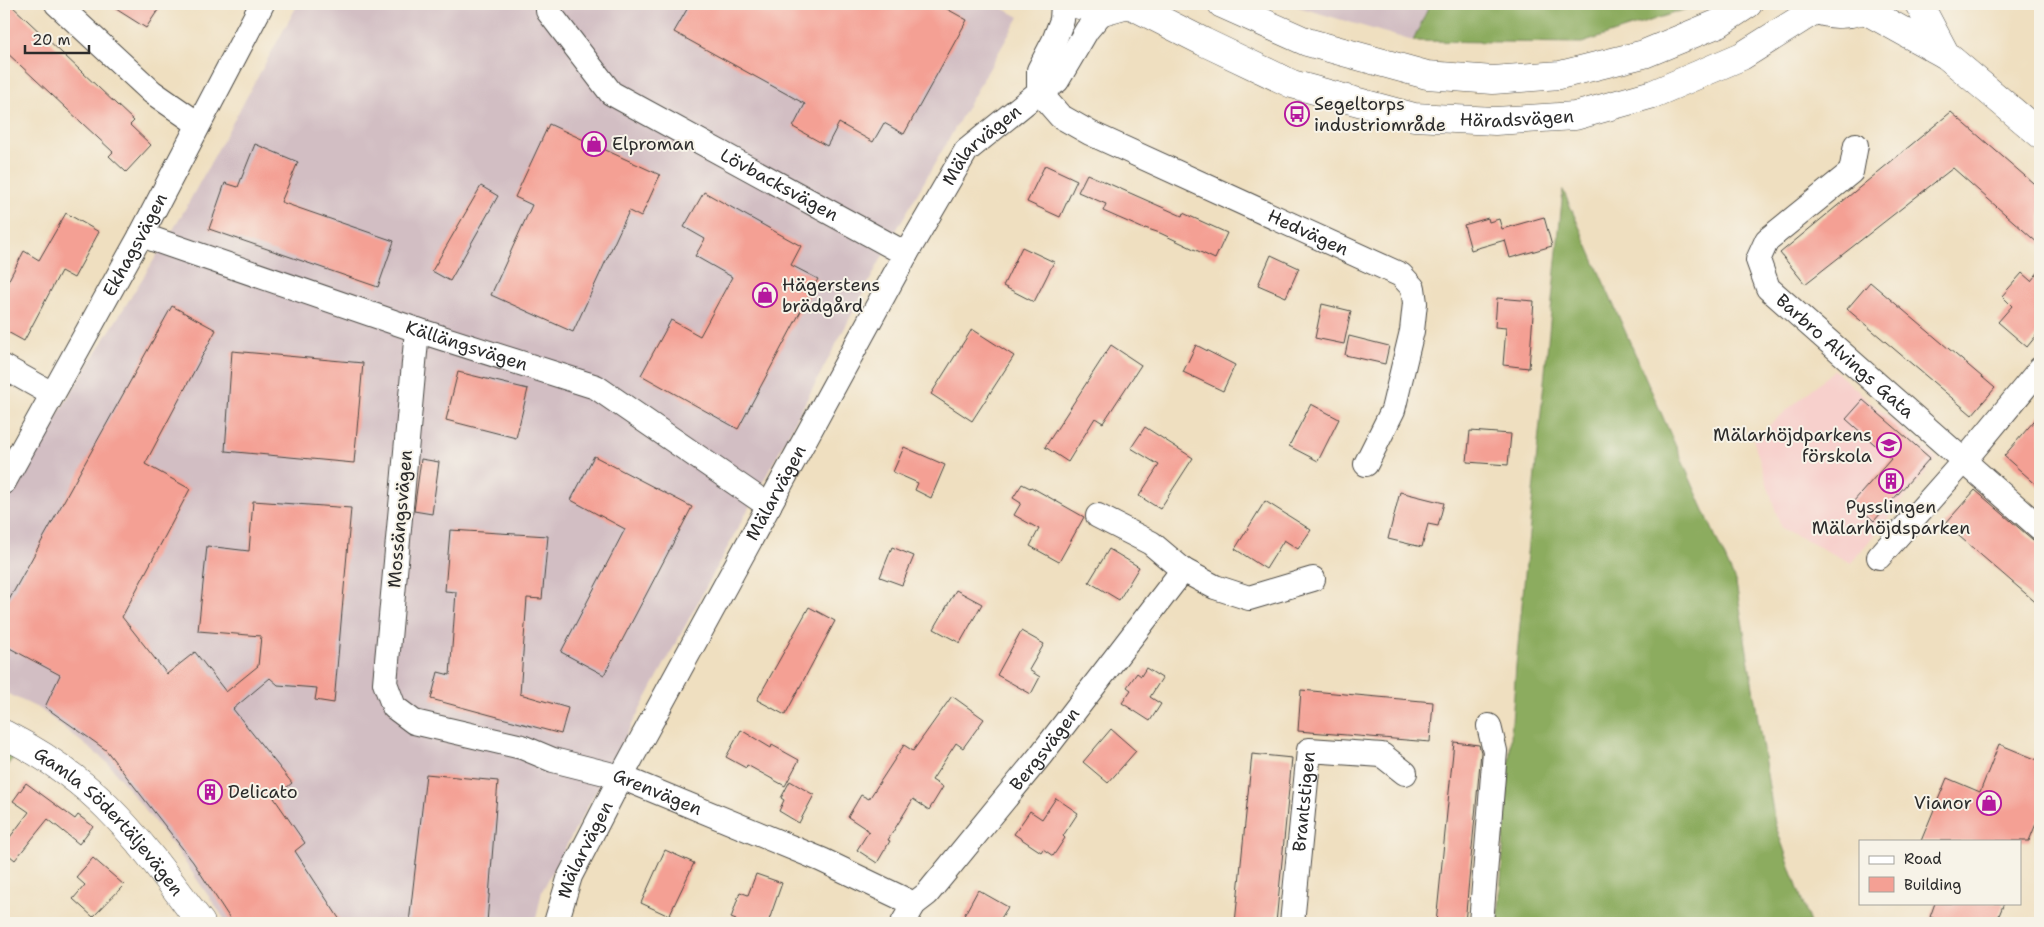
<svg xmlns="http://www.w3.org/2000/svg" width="2044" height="927" font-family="'Shantell Sans',sans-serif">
  <rect width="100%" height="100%" fill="#f7f3e8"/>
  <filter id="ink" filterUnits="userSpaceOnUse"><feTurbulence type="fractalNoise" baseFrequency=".02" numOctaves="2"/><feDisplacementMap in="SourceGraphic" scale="10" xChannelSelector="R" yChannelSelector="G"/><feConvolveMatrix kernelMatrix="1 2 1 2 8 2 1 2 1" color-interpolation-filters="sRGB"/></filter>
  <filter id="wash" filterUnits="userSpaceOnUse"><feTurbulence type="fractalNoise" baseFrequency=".0096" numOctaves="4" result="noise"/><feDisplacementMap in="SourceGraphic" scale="20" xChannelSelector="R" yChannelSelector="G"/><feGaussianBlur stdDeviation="1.12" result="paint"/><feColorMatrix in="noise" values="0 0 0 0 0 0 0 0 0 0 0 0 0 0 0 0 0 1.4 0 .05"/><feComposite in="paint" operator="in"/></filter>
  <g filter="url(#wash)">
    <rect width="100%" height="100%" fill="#efdfc0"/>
    <path fill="#f7d0cc" d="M1834 370 1937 459 1851 563 1781 528 1753 439Z"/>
    <path fill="#d2bec3" d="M298 4H995L1019 17 897 229 779 452 542 891 535 923H227L176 849 108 763 40 709 4 692V500L179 220Z
      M1288 4H1430L1413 41Z"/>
    <path fill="#8cac5f" stroke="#5c6c45" d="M1430 4H1702L1582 43 1413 41Z
      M1563 190 1736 583 1775 824 1810 923H1498L1516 665Z
      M4 751 15 756 4 769Z"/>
    <g id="blocks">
      <path fill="#f4a094" d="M4 4H10L134 121 130 125 151 145 126 172 109 156 113 152 4 50Z
        M108 4H162L146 28Z
        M690 4H938L967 20 904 134 884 123 873 142 839 123 827 146 793 127 805 104 674 32Z
        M1951 112 2040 189V245L1953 168 1805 284 1780 253Z
        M549 124 660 175 641 217 629 211 573 332 491 295 532 205 515 197Z
        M255 144 298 162 281 202 394 241 378 287 209 229 225 183 238 187Z
        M1045 165 1077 180 1060 217 1027 202Z
        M1087 174 1182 216 1183 213 1227 233 1215 259 1160 233 1145 228 1144 229 1103 211 1106 204 1078 192Z
        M481 186 498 196 450 281 432 271Z
        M704 192 801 246 791 265 818 279 738 429 641 375 671 320 700 336 732 277 695 256 705 239 684 227Z
        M66 213 99 232 74 278 61 271 24 341 4 330V289L24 251 39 260Z
        M1544 217 1552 246 1510 258 1505 240 1471 250 1464 225 1488 218 1489 222 1499 219 1502 229Z
        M1022 247 1054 262 1034 302 1003 286Z
        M1271 255 1299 268 1286 297 1258 285Z
        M2040 270V331L2027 347 1998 322 2012 306 2002 296 2022 273 2031 281Z
        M1870 282 1995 388 1972 415 1847 309Z
        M1497 298 1534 301 1529 368 1503 365 1506 328 1495 327Z
        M1322 304 1351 311 1344 344 1315 338Z
        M172 306 216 330 145 464 190 489 122 617 167 674 195 652 226 692 258 666 261 636 198 631 207 546 249 551 253 501 351 508 334 703 315 700 317 688 278 685 270 678 233 709 292 783 274 798 305 843 295 851 342 923H233L193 862 106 750 45 707 60 675 4 645V609Z
        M972 329 1014 356 972 421 931 394Z
        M1349 336 1389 346 1385 364 1345 355Z
        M1111 345 1141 365 1103 423 1095 418 1068 462 1045 447Z
        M1196 345 1235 365 1223 391 1183 372Z
        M232 351 363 363 354 463 225 451Z
        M458 372 528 389 516 438 446 420Z
        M1863 400 1930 458 1874 521 1853 502 1891 459 1846 419Z
        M1311 404 1339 419 1318 461 1289 446Z
        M2040 414V488L2004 456Z
        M1145 427 1193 458 1160 509 1139 496 1159 465 1131 448Z
        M1470 431 1511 434 1508 465 1467 462Z
        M904 447 945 465 931 498 915 490 918 483 893 472Z
        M594 456 692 507 604 675 561 652 625 529 571 500Z
        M421 459 439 462 432 514 414 511Z
        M1022 484 1030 488 1031 487 1084 517 1059 562 1030 546 1039 529 1014 515 1021 503 1013 498Z
        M1975 490 2040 546V606L1945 524Z
        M1400 492 1444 503 1438 526 1428 524 1422 547 1388 539Z
        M1265 501 1311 530 1298 549 1284 540 1266 569 1235 549Z
        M450 530 548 536 542 599 527 598 520 694 568 708 561 734 431 699 438 672 450 675 456 592 445 591Z
        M892 547 914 556 902 585 880 577Z
        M1109 549 1139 567 1119 600 1089 582Z
        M956 590 982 604 960 643 934 629Z
        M809 607 835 621 785 715 757 700Z
        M1021 631 1044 644 1029 670 1040 677 1031 694 997 675Z
        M1146 668 1162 678 1150 697 1161 704 1150 721 1122 703 1131 690 1127 687 1137 673 1141 676Z
        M1301 690 1433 702 1430 742 1298 731Z
        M952 696 984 719 963 748 956 743 932 780 943 787 929 810 913 799 888 840 890 841 877 863 857 850 869 831 848 817 861 795 869 799 904 745 913 751Z
        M1111 729 1136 751 1108 783 1083 762Z
        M741 730 771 748 772 745 799 760 785 786 747 765 746 768 726 757Z
        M1454 742 1479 745 1481 752 1465 923H1436Z
        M1999 744 2040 761V814L2029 841H1921L1947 778 1980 792Z
        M1252 754 1292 758 1276 923H1235Z
        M426 774 498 781 487 923H409Z
        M790 781 814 795 799 823 779 811 784 800 781 798Z
        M26 783 75 819 78 815 93 826 79 844 48 819 15 860 4 851V845L29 812 13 801Z
        M1056 798 1078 813 1063 836 1065 838 1053 856 1043 849 1041 852 1014 834 1030 811 1042 819Z
        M665 850 694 863 669 916 641 903Z
        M93 858 124 885 93 917 73 899 85 885 76 877Z
        M756 874 782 883 768 923H734L736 920 731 918 740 892 748 895Z
        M978 890 1008 907 998 923H960Z
        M1935 903H2004L1996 923H1946L1930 917Z"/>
    </g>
  </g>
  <g filter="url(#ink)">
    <use href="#blocks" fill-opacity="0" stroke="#484641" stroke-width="1"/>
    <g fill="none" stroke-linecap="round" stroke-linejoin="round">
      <defs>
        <g id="street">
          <path d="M57 4 152 92 198 124"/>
          <path id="s1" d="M548 11 611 93 906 254"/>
          <path id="s2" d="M1039 92 1060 116 1090 133 1401 275 1413 288 1415 303 1412 331 1393 410 1366 464"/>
          <path d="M1039 92V70L1054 41 1062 20 1063 4"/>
          <path id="s3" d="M1856 145 1851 172 1767 240 1758 260 1768 288 2040 528"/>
          <path id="s4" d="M141 235 417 330 596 387 769 506"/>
          <path id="s5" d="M417 330 385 683 394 707 414 722 522 747 553 760 621 777 822 860 914 904"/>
          <path d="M4 367 52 394"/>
          <path id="s6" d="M4 482 141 235 262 4"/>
          <path d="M1098 516 1151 543 1183 570"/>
          <path d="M1879 557 1964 461 2040 369"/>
          <path id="s7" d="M556 923 570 876 621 777 906 254 966 151 1039 92 1057 81 1087 30 1103 11"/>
          <path id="s8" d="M903 923 914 904 927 894 1040 756 1183 570 1215 587 1249 598 1313 579"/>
          <path id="s9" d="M1292 923 1309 750 1382 755 1405 773"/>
          <path d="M1481 923 1495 751 1489 726"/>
        </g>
        <g id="secondary">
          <path d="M1075 4 1103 11 1128 4"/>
          <path id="s10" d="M1129 4 1204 42 1292 84 1414 117 1495 121 1575 116 1653 94 1742 56 1815 10"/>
          <path d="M1222 4 1307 42 1427 75 1493 80 1560 75 1644 54 1719 23 1748 4"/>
          <path d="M1806 4C1826 18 1855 17 1874 4"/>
          <path d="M1919 4 1946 55"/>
          <path d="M1865 10 1946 55 2040 134"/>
          <path id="s11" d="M4 734C41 753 77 777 107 807 142 842 171 883 201 923"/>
        </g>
      </defs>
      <use href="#street" stroke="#484641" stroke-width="26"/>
      <use href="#secondary" stroke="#484641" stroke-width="29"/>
      <use href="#street" stroke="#fff" stroke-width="24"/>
      <use href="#secondary" stroke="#fff" stroke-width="28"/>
    </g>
  </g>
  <defs>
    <symbol id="bus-ring" viewBox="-11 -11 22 22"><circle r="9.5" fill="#f7f3e8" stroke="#b5179e" stroke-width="1.5"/><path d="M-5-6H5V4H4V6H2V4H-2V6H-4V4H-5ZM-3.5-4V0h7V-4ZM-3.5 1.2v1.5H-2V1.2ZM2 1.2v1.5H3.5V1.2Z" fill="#b5179e"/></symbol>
    <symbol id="shop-ring" viewBox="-11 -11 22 22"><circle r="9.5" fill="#f7f3e8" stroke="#b5179e" stroke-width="1.5"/><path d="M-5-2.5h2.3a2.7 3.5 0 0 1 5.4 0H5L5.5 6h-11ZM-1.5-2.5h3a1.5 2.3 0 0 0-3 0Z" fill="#b5179e"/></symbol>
    <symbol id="school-ring" viewBox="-11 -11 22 22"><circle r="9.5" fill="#f7f3e8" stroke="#b5179e" stroke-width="1.5"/><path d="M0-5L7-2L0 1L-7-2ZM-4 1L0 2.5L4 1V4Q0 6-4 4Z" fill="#b5179e"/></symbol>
    <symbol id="building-ring" viewBox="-11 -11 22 22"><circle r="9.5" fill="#f7f3e8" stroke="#b5179e" stroke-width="1.5"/><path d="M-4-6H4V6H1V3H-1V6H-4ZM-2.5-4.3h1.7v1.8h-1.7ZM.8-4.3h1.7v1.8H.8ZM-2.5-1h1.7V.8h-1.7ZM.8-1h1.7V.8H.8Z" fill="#b5179e"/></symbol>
  </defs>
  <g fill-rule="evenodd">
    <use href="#bus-ring" x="1283" y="100" width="28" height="28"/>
    <use href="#shop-ring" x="580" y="130" width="28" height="28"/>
    <use href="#shop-ring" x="751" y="281" width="28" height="28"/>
    <use href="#school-ring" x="1875" y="431" width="28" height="28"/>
    <use href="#building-ring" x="1877" y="467" width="28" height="28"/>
    <use href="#building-ring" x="196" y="778" width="28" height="28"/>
    <use href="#shop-ring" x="1975" y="789" width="28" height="28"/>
  </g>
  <g text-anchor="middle" stroke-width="4" stroke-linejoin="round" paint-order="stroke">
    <g font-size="18" fill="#2b2b2b" stroke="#f7f3e8" text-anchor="start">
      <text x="1314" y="110">Segeltorps<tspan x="1314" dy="21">industriområde</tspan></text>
      <text x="612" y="150">Elproman</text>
      <text x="782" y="291">Hägerstens<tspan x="782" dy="21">brädgård</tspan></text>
      <text x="1872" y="441" text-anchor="end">Mälarhöjdparkens<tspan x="1872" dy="21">förskola</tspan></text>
      <text x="1891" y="513" text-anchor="middle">Pysslingen<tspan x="1891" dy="21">Mälarhöjdsparken</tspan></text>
      <text x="228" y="798">Delicato</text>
      <text x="1972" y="809" text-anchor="end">Vianor</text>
    </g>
    <g font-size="18" fill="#2b2b2b" stroke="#f7f3e8">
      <text dy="6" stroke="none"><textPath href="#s10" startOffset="411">Häradsvägen</textPath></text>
      <text dy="6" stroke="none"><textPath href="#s7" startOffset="890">Mälarvägen</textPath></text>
      <text dy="6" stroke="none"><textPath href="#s1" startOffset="295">Lövbacksvägen</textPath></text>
      <text dy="6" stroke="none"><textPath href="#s2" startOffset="306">Hedvägen</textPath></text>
      <text dy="6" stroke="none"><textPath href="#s6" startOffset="271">Ekhagsvägen</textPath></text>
      <text dy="6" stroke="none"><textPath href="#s4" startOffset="344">Källängsvägen</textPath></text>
      <text dy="6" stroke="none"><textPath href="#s3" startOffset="290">Barbro Alvings Gata</textPath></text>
      <text dy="6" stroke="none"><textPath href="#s7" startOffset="484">Mälarvägen</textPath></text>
      <text transform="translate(400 519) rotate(-85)" y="6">Mossängsvägen</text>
      <text dy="6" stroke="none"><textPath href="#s8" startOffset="225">Bergsvägen</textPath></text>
      <text dy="6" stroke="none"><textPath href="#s5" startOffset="659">Grenvägen</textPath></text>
      <text dy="6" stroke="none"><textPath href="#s9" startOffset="122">Brantstigen</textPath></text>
      <text dy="6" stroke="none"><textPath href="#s11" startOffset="138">Gamla Södertäljevägen</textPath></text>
      <text dy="6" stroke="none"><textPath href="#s7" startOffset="79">Mälarvägen</textPath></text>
    </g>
  </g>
  <rect width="2044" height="927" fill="none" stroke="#f7f3e8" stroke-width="20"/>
  <rect x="1859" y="840" width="162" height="65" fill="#f7f3e8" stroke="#a5a39c"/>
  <rect x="1869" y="856" width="25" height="8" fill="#ffffff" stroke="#a5a39c"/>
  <text x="1904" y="864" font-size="15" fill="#2b2b2b">Road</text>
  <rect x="1869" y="877" width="25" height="15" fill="#f4a094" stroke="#a5a39c"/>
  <text x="1904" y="890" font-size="15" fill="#2b2b2b">Building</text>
  <path d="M25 45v8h64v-8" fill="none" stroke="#2b2b2b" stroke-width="2.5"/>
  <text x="32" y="45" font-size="15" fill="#2b2b2b" stroke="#f7f3e8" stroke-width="4" paint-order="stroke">20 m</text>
</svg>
